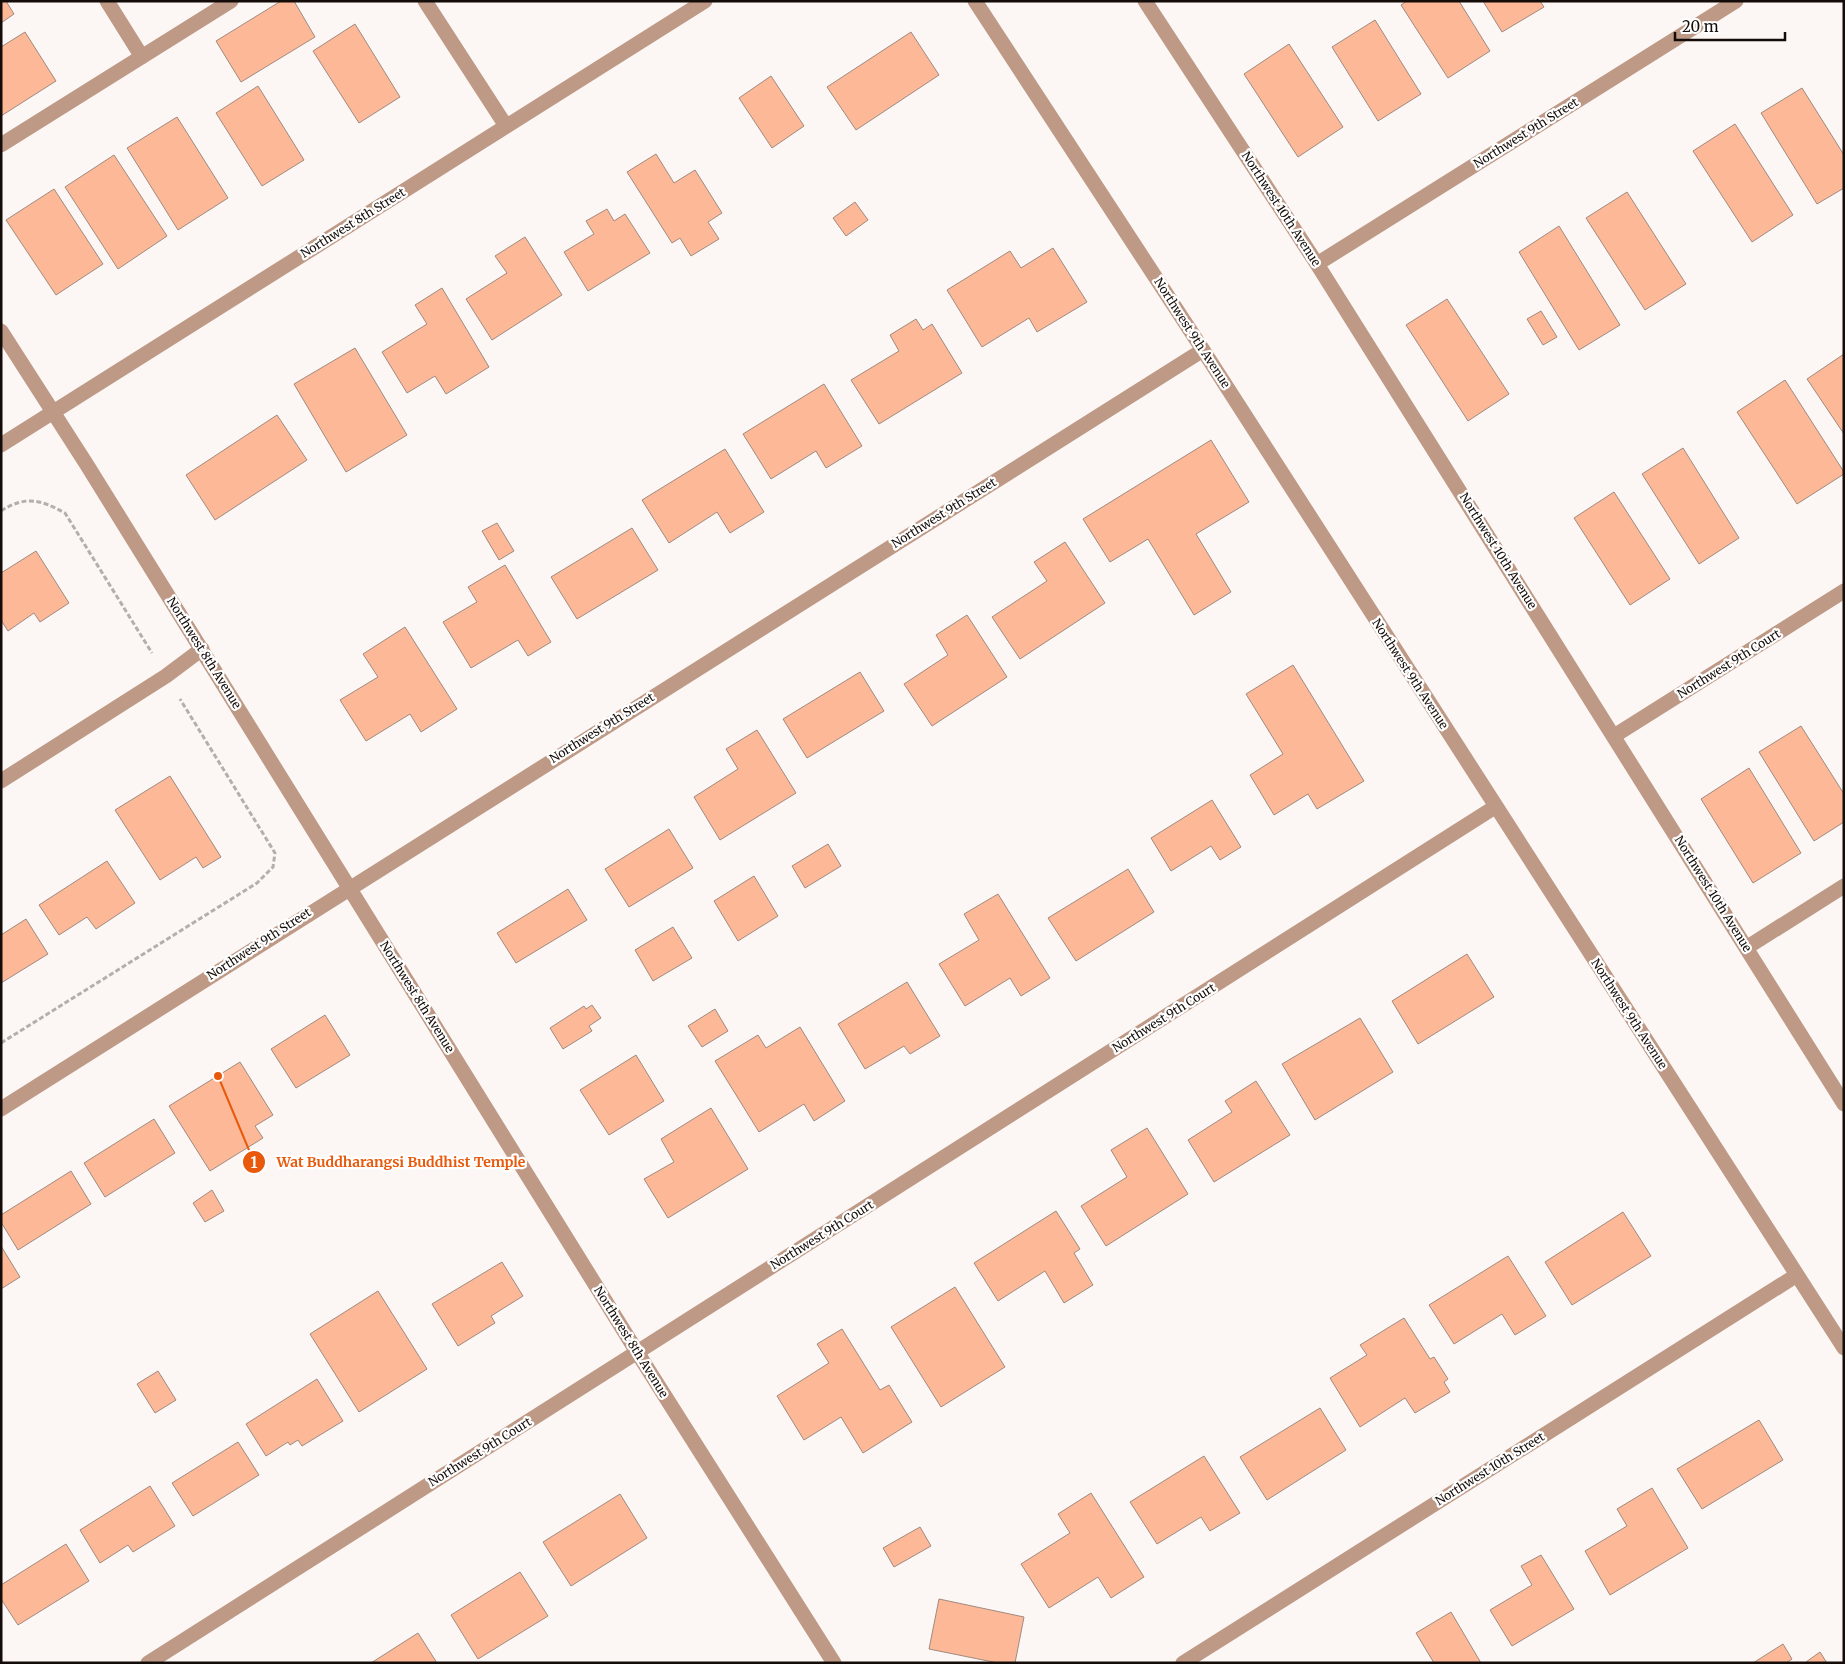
<svg xmlns="http://www.w3.org/2000/svg" width="1845" height="1664" font-family="Merriweather,serif">
  <rect width="100%" height="100%" fill="#fcf7f5"/>
  <path fill="#fcb897" stroke="#a08a7f" d="M1 1H6L14 14 1 23Z
    M281 1H294L315 37 241 82 216 41Z
    M1407 1H1459L1490 51 1448 78 1401 5Z
    M1483 1H1540L1544 7 1502 32Z
    M1375 20 1421 94 1378 121 1332 47Z
    M355 24 400 97 359 123 313 51Z
    M25 32 56 81 1 116V47Z
    M911 32 939 75 856 130 827 87Z
    M1289 44 1343 127 1298 157 1244 74Z
    M771 76 804 126 772 148 739 98Z
    M258 86 304 160 262 186 216 113Z
    M1802 88 1844 155V188L1817 204 1761 113Z
    M177 117 228 198 178 230 127 148Z
    M1735 124 1793 215 1752 242 1693 151Z
    M656 154 674 183 695 170 722 213 708 222 719 239 691 256 680 238 672 243 627 172Z
    M114 155 167 236 118 269 65 187Z
    M54 189 103 264 56 295 6 220Z
    M1627 192 1686 284 1645 310 1586 218Z
    M855 202 868 220 846 236 833 218Z
    M607 209 614 221 625 214 650 253 588 291 564 252 594 234 586 221Z
    M1559 226 1620 325 1579 350 1519 252Z
    M525 237 562 295 492 340 466 299 507 273 495 256Z
    M1053 248 1087 302 1037 332 1029 318 982 347 947 290 1010 251 1021 268Z
    M442 288 489 367 446 394 435 376 407 393 382 352 427 324 415 305Z
    M1447 299 1509 394 1468 421 1406 325Z
    M1541 311 1557 337 1543 345 1527 319Z
    M916 319 923 330 932 324 962 373 879 424 851 380 899 351 890 335Z
    M355 348 407 435 346 472 294 384Z
    M1844 354V434L1807 379Z
    M1785 380 1844 472V474L1797 504 1737 412Z
    M824 384 862 446 826 468 816 451 771 479 743 434Z
    M277 415 307 460 215 520 186 475Z
    M1211 440 1249 502 1196 534 1231 592 1194 615 1148 539 1110 562 1083 519Z
    M1683 448 1739 538 1699 564 1642 474Z
    M725 449 764 512 730 533 717 512 669 543 642 500Z
    M1614 492 1670 579 1630 605 1574 518Z
    M497 523 514 551 499 560 482 531Z
    M632 528 658 570 577 619 551 577Z
    M1065 542 1105 603 1020 659 992 617 1047 581 1034 562Z
    M36 551 69 603 40 622 34 613 8 631 1 620V573Z
    M505 565 551 642 528 656 518 640 471 668 443 622 477 602 468 587Z
    M967 615 1007 677 932 726 904 684 948 655 936 635Z
    M405 627 457 709 421 732 410 714 366 741 340 700 378 677 363 654Z
    M1293 665 1364 781 1317 809 1308 794 1274 815 1250 775 1283 754 1246 694Z
    M860 672 884 711 807 758 783 719Z
    M1801 726 1844 794V822L1814 841 1759 752Z
    M757 730 796 793 720 840 694 797 738 769 726 749Z
    M1749 768 1801 853 1753 883 1701 799Z
    M170 776 221 857 203 868 196 857 160 880 115 810Z
    M1212 800 1241 847 1220 860 1211 846 1171 871 1151 838Z
    M669 829 693 868 629 907 605 869Z
    M828 844 841 866 805 888 792 866Z
    M107 861 135 903 96 929 87 917 59 935 39 905Z
    M1128 869 1154 912 1076 961 1048 918Z
    M754 876 778 916 738 941 714 901Z
    M568 889 587 920 516 963 497 933Z
    M998 894 1050 978 1021 996 1010 978 965 1006 939 964 979 940 964 914Z
    M26 919 48 954 1 983V935Z
    M673 927 692 958 653 981 635 950Z
    M1467 954 1494 997 1418 1044 1392 1001Z
    M907 982 940 1036 910 1054 904 1046 865 1069 838 1024Z
    M592 1005 601 1018 589 1026 592 1031 563 1049 550 1028 584 1006 586 1009Z
    M715 1009 728 1031 702 1047 688 1026Z
    M325 1015 350 1055 296 1088 271 1049Z
    M1360 1018 1393 1072 1315 1120 1282 1064Z
    M800 1027 845 1101 814 1121 804 1104 759 1132 715 1061 758 1035 766 1048Z
    M636 1055 664 1101 609 1135 580 1090Z
    M240 1062 273 1115 255 1126 263 1138 210 1171 169 1106Z
    M1256 1081 1290 1135 1214 1182 1188 1140 1232 1112 1225 1101Z
    M711 1108 748 1169 668 1218 644 1179 674 1162 661 1139Z
    M154 1119 175 1153 105 1197 84 1163Z
    M1147 1128 1188 1194 1106 1246 1081 1206 1127 1177 1111 1150Z
    M71 1171 91 1204 18 1250 1 1222V1215Z
    M212 1190 224 1211 205 1222 193 1203Z
    M1056 1211 1080 1249 1074 1253 1093 1285 1064 1303 1045 1271 998 1301 974 1263Z
    M1623 1212 1651 1256 1572 1305 1545 1262Z
    M1 1246 20 1277 1 1289Z
    M1508 1256 1546 1316 1515 1335 1502 1314 1454 1344 1429 1305Z
    M502 1262 523 1296 491 1316 495 1323 458 1346 432 1304Z
    M955 1287 1005 1367 941 1407 891 1327Z
    M378 1291 427 1369 359 1412 310 1334Z
    M1404 1318 1430 1359 1434 1357 1448 1379 1444 1382 1450 1392 1415 1413 1405 1398 1360 1427 1330 1378 1367 1355 1360 1345Z
    M842 1329 880 1390 889 1385 912 1422 863 1453 841 1417 804 1440 777 1396 829 1363 817 1344Z
    M158 1371 176 1400 155 1413 137 1384Z
    M317 1379 343 1421 302 1446 298 1440 290 1445 288 1442 266 1456 246 1424Z
    M1320 1408 1346 1450 1267 1500 1240 1457Z
    M1759 1420 1783 1460 1702 1509 1677 1469Z
    M238 1442 259 1475 193 1516 172 1483Z
    M1204 1456 1240 1513 1210 1531 1201 1517 1157 1544 1130 1502Z
    M150 1486 175 1526 133 1552 128 1545 100 1563 80 1530Z
    M1652 1488 1688 1548 1610 1595 1585 1551 1627 1526 1617 1509Z
    M1091 1493 1144 1577 1111 1598 1098 1577 1049 1608 1021 1564 1070 1533 1058 1514Z
    M620 1494 647 1538 571 1586 543 1542Z
    M920 1527 931 1546 894 1567 883 1548Z
    M66 1544 89 1581 18 1625 1 1599V1585Z
    M1541 1555 1574 1609 1512 1646 1490 1610 1532 1585 1521 1566Z
    M520 1572 548 1616 478 1659 451 1615Z
    M939 1599 1024 1617 1015 1663H998L929 1649Z
    M1451 1612 1481 1663H1434L1416 1633Z
    M418 1633 437 1663H371Z
    M1783 1644 1792 1659 1786 1663H1753Z
    M1820 1652 1827 1663H1806V1662Z"/>
  <g fill="none" stroke-linecap="round" stroke-linejoin="round">
    <path stroke="#b5afac" stroke-width="3" stroke-dasharray="5 2.5" stroke-linecap="butt" d="M1 511C26 495 41 500 65 513L152 653
      M1 1043 257 883 273 867 275 853 180 699"/>
    <path stroke="#bd9986" stroke-width="15" d="M107 1 142 57
      M425 1 506 126
      M975 1 1203 350 1844 1348
      M1145 1 1317 264 1844 1104
      M1 145 231 1
      M1317 264 1736 1
      M1 331 87 465 637 1352 834 1663
      M1 445 705 1
      M1614 736 1844 591
      M1 781 166 676 202 649
      M1746 948 1844 886
      M1 1109 1203 350
      M148 1663 1495 807
      M1183 1663 1797 1275"/>
  </g>
  <g text-anchor="middle" stroke-width="4.5" stroke-linejoin="round" paint-order="stroke">
    <g font-size="12" fill="#140c08" stroke="#fff">
      <text transform="translate(1526 133) rotate(-32)" y="4">Northwest 9th Street</text>
      <text transform="translate(1281 209) rotate(57)" y="4">Northwest 10th Avenue</text>
      <text transform="translate(353 223) rotate(-32)" y="4">Northwest 8th Street</text>
      <text transform="translate(1192 333) rotate(57)" y="4">Northwest 9th Avenue</text>
      <text transform="translate(944 513) rotate(-32)" y="4">Northwest 9th Street</text>
      <text transform="translate(1498 551) rotate(58)" y="4">Northwest 10th Avenue</text>
      <text transform="translate(204 653) rotate(58)" y="4">Northwest 8th Avenue</text>
      <text transform="translate(1729 664) rotate(-32)" y="4">Northwest 9th Court</text>
      <text transform="translate(1410 674) rotate(57)" y="4">Northwest 9th Avenue</text>
      <text transform="translate(602 728) rotate(-32)" y="4">Northwest 9th Street</text>
      <text transform="translate(1713 894) rotate(58)" y="4">Northwest 10th Avenue</text>
      <text transform="translate(259 944) rotate(-33)" y="4">Northwest 9th Street</text>
      <text transform="translate(417 997) rotate(58)" y="4">Northwest 8th Avenue</text>
      <text transform="translate(1629 1014) rotate(57)" y="4">Northwest 9th Avenue</text>
      <text transform="translate(1164 1018) rotate(-32)" y="4">Northwest 9th Court</text>
      <text transform="translate(822 1235) rotate(-32)" y="4">Northwest 9th Court</text>
      <text transform="translate(631 1342) rotate(58)" y="4">Northwest 8th Avenue</text>
      <text transform="translate(480 1452) rotate(-32)" y="4">Northwest 9th Court</text>
      <text transform="translate(1490 1469) rotate(-32)" y="4">Northwest 10th Street</text>
    </g>
  </g>
  <path fill="none" stroke="#e8590c" stroke-width="2" d="M218 1076L254 1162"/>
  <g fill="#e8590c" stroke="#fff" stroke-width="2">
    <circle cx="218" cy="1076" r="5"/>
    <circle cx="254" cy="1162" r="12"/>
  </g>
  <g font-size="15" text-anchor="middle" font-weight="bold" fill="#fff">
    <text x="254" y="1168">1</text>
  </g>
  <g font-size="14" text-anchor="middle" font-weight="bold" fill="#e8590c" stroke="#fff" stroke-width="4.5" stroke-linejoin="round" paint-order="stroke">
    <text x="401" y="1167">Wat Buddharangsi Buddhist Temple</text>
  </g>
  <rect width="1845" height="1664" fill="none" stroke="#140c08" stroke-width="5"/>
  <path d="M1675 32v8h110v-8" fill="none" stroke="#140c08" stroke-width="2.5"/>
  <text x="1682" y="32" font-size="15" fill="#140c08" stroke="#ffffff" stroke-width="4" paint-order="stroke">20 m</text>
</svg>
